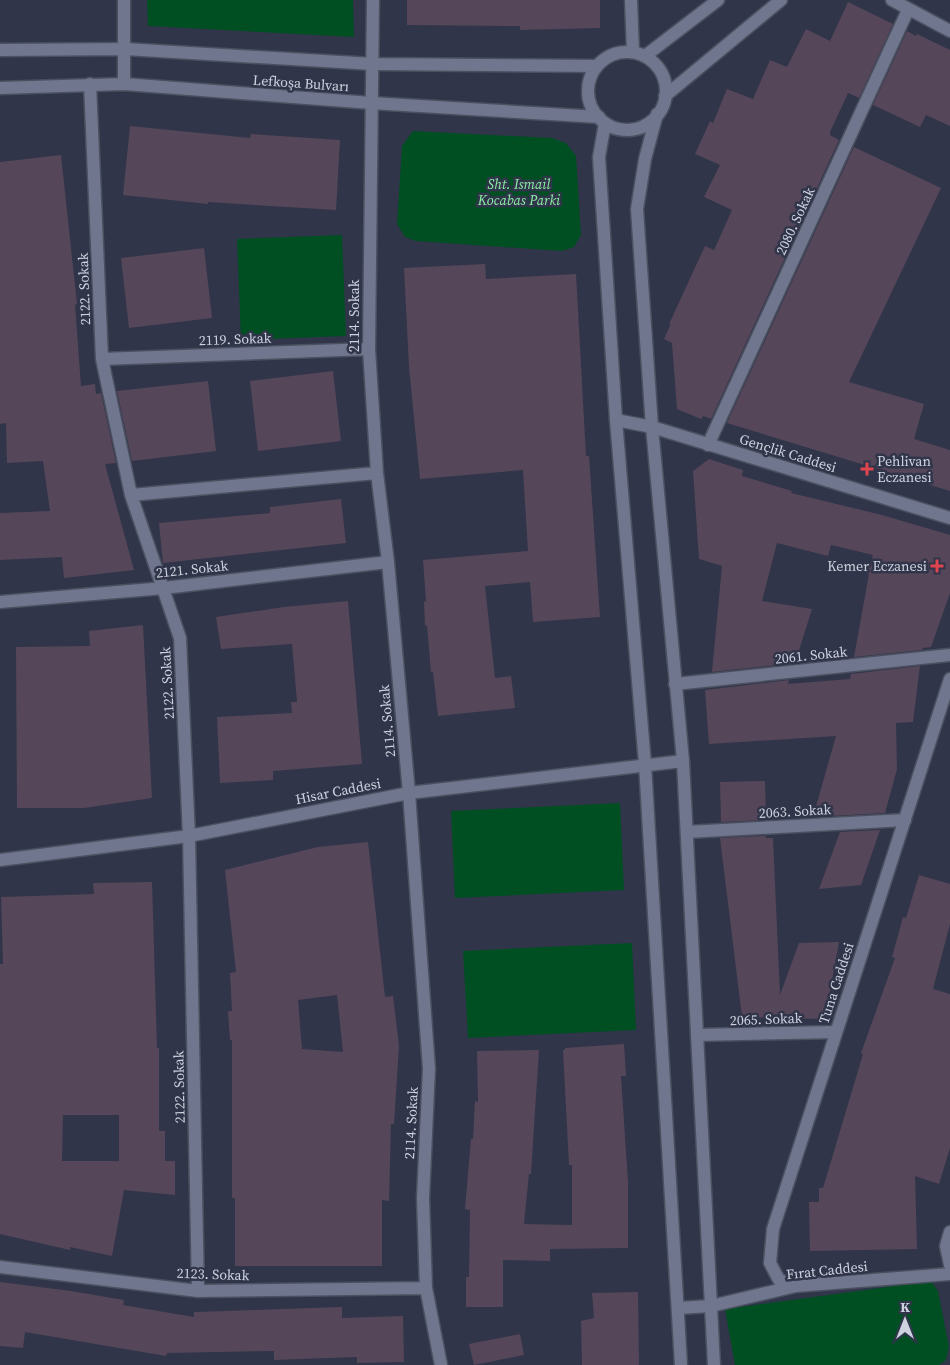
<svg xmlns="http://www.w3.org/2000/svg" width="950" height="1365" font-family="'Source Serif 4',serif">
  <rect width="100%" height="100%" fill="#30354a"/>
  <path fill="#004f23" d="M147 0H353L354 37 148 26Z
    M413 131 552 138 566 143 576 156 581 235 574 247 562 251 416 241 405 237 397 224 402 146Z
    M342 235 346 336 241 340 237 239Z
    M620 803 624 890 455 898 451 811Z
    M632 943 636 1030 468 1038 463 951Z
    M931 1281 938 1291 949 1347 946 1360 939 1365H735L725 1309Z"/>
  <path fill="#564659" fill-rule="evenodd" d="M407 0H600V28L520 30V26L407 25Z
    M848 2 893 24 859 98 848 93 830 132V135L839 140 711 419 703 416 701 419 677 409 672 343 664 339 670 326V322L705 246 714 250 732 210 704 197 720 165 695 154 710 121 713 123 727 89 753 99 770 60 787 67 806 29 830 41Z
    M907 31 916 36 917 34 950 50V126L926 115 920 127 873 105Z
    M130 126 250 138 251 134 340 140 336 210 208 202V204L123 195Z
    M854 147 941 188 849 382 924 404 914 439 950 450V491L727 423Z
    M61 155 77 304 75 305 81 386 95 384 96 394 101 393 116 463 105 464 134 570 64 578 62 557 0 560V513L50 511 43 461 7 463 6 423 0 424V162Z
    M204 248 212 318 129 328 121 258Z
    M485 264 486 279 576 274 586 456H589L600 617 533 622 530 582 485 586 495 678 511 676 515 708 438 716 433 672H431L427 625 425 626 424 602 426 601 423 560 528 551 523 470 420 479 409 367 404 268Z
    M333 371 341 441 258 451 250 381Z
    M208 381 216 451 132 461 117 391Z
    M709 459 743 470 742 476 792 491 791 493 882 515 950 535V593L931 647 923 648 922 650 854 657 869 574H867L873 555 831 545 828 556 777 543 762 601 812 609 795 663 712 672 722 566 699 559 693 471Z
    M341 499 346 543 163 563 159 523 270 513V507Z
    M348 601 362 764 273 771V780L220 783 217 717 292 713 291 702H297L292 644 221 649 216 617 284 607Z
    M143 625 152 798 84 808H17L16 647 90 646 89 631Z
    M920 666 913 722 896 723 897 769 885 813 813 817 836 736 709 744 705 690 789 680 788 684 850 679 851 674Z
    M765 781 766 820 721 822 720 782Z
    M880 830 861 885 819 889 840 832Z
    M766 836V838H773L780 995 799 943 839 942 825 1019 742 1017 720 838Z
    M368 842 385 997 393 996 399 1046 394 1124H391L389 1201 382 1200V1266H235V1198H232V1040H230L228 1011H232L230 973 236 972 225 870 318 847ZM337 995 343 1052 302 1049 298 1000Z
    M919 875 950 884V924L933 989 950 994V1148L939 1184 915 1176 917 1249 810 1251 809 1202H819V1188H823L863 1054 861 1053 895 958 892 957 903 917 906 918Z
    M152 882 157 1048H159V1131H165V1161H175V1195L124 1190 112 1256 70 1247V1250L0 1234V964H3L1 897 94 894 93 883ZM63 1115H119V1161H62Z
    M624 1044 626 1076H621L628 1182V1248L550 1249V1261L503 1260V1307H466V1277H469L470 1210 465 1209 471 1139H473L475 1101 478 1102 477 1051 539 1050 531 1174H529L524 1224 572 1225V1165H569L563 1050H565V1048Z
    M0 1282 71 1291 124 1300 123 1305 194 1317V1312L342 1307V1318L403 1316 404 1362 357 1363V1357L274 1360V1351L167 1353 166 1356 25 1332 23 1348 0 1346Z
    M638 1292 639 1365H582L581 1321 594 1318 592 1293Z
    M520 1334 524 1355 474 1365 469 1344Z"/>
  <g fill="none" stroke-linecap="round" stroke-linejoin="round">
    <defs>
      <path id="minor" d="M124 0V84
        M373 0 369 349 377 473 388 562 409 793 429 1069 423 1198 426 1288 441 1365
        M631 0 633 52
        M892 0 950 31
        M90 84 102 359 131 495 180 638 189 836 198 1291
        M102 359 369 349
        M708 445 908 10
        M131 495 377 473
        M0 602 164 588 388 562
        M675 684 950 655
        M687 832 905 820
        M697 1035 836 1032
        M950 1232 946 1246 950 1265
        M0 1267 198 1291 426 1288"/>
      <path id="tertiary" d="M645 56 718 0
        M665 96 781 0
        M616 420 652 427 950 518
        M0 860 189 836 409 793 683 761
        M796 1286 779 1280 770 1263 773 1229 950 679
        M678 1308 711 1306 796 1286 950 1274"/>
      <path id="secondary" d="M0 50 125 49 373 64 597 66
        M588 91a39 39 0 1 1 78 0a39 39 0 1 1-78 0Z
        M0 88 124 84 371 103 599 117
        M657 114 645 159 637 209 652 427 683 761 714 1365
        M605 123 599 157 616 420 645 764 681 1365"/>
    </defs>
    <use href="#minor" stroke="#4b5060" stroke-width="15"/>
    <use href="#tertiary" stroke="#4b5060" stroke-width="15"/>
    <use href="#secondary" stroke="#4b5060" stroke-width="15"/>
    <use href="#minor" stroke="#6f768d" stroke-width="12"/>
    <use href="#tertiary" stroke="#6f768d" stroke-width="12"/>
    <use href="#secondary" stroke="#6f768d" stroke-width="12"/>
  </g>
  <g fill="#e0444e" stroke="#30354a" stroke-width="2">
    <path d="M864.5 461.5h5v5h5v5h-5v5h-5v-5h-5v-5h5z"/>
    <path d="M934.5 558.5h5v5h5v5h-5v5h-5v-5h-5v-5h5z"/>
  </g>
  <g text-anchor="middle" stroke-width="5" stroke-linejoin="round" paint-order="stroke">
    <g font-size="14" fill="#ced2df" stroke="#30354a">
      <text transform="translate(301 83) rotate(4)" y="5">Lefkoşa Bulvarı</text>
      <text transform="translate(795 221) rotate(-65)" y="5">2080. Sokak</text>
      <text transform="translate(84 289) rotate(-92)" y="5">2122. Sokak</text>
      <text transform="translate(354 316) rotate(-90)" y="5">2114. Sokak</text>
      <text transform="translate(235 339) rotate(-2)" y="5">2119. Sokak</text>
      <text transform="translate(788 453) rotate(17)" y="5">Gençlik Caddesi</text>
      <text transform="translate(192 569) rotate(-6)" y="5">2121. Sokak</text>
      <text transform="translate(811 655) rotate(-6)" y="5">2061. Sokak</text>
      <text transform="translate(167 683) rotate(-93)" y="5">2122. Sokak</text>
      <text transform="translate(387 721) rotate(-95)" y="5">2114. Sokak</text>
      <text transform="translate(338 791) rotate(-11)" y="5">Hisar Caddesi</text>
      <text transform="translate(795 811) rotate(-3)" y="5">2063. Sokak</text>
      <text transform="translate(836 983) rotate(-72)" y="5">Tuna Caddesi</text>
      <text transform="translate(766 1019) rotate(-2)" y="5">2065. Sokak</text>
      <text transform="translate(179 1087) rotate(-91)" y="5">2122. Sokak</text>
      <text transform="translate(411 1123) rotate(-87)" y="5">2114. Sokak</text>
      <text transform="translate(827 1270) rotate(-6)" y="5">Fırat Caddesi</text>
      <text transform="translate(213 1274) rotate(2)" y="5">2123. Sokak</text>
    </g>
    <g font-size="14" font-style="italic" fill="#8ceda5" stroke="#30354a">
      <text x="519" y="189">Sht. Ismail<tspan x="519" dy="16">Kocabas Parki</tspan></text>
    </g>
    <g font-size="14" fill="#ced2df" stroke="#30354a" text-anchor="start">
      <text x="877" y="466">Pehlivan<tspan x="877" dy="16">Eczanesi</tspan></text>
      <text x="927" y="571" text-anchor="end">Kemer Eczanesi</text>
    </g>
  </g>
  <g transform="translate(905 1320)" stroke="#30354a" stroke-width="4" paint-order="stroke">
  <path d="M0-4L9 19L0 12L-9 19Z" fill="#ced2df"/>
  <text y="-8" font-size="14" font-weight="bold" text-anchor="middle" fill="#ced2df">K</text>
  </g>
</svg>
